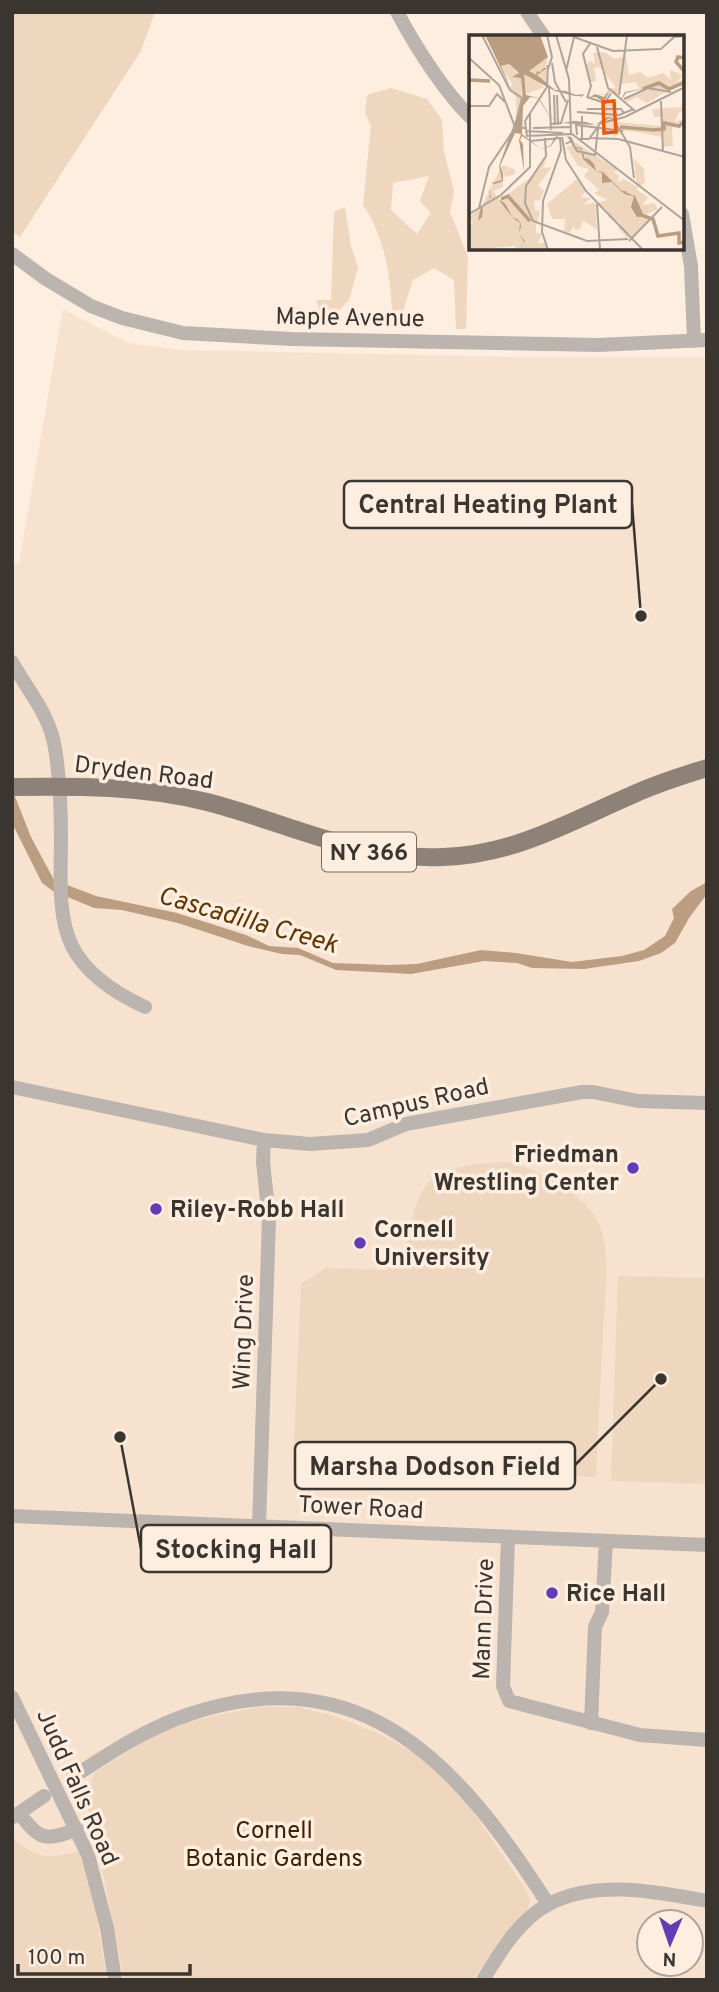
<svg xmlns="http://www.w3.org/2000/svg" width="719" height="1992" font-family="Overpass,sans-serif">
  <rect width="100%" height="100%" fill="#fdeee0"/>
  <path fill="#f7e1cf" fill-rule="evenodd" d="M63 309 128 343 181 350 520 357H707V1980H12V562L19 563ZM649 1922H691V1964H649Z"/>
  <path fill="#efd6be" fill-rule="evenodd" d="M12 12H155L141 51 20 237 12 232Z
    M391 88 427 99 442 120 444 152 454 191 450 212 468 257 466 329H456L454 280 434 268 413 280 402 314 392 312C390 273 385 238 363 205L371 126 365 113 367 95ZM429 176 420 201 431 213 417 234 391 210 393 183Z
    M345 207 351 246 358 268 349 300 332 318 320 312 316 300H331L334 212Z
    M506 1162C536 1167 589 1196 600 1226 611 1258 605 1295 603 1328 601 1378 598 1427 596 1477L293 1468 301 1284 326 1268 387 1270C409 1248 407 1246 413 1217 424 1164 459 1166 506 1162Z
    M618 1276 707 1278V1484L611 1481Z
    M259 1707H298L334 1716 384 1736 421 1757 469 1806 527 1891 530 1902 525 1915 499 1941 473 1980H124L101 1863 87 1826 90 1787 95 1772C120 1757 145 1739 172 1728 200 1718 229 1713 259 1707Z
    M12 1837C37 1860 48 1859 79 1851L96 1913 107 1980H12Z"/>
  <path fill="#bb9d82" d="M12 789 31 837 54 880 96 896 177 913 246 935 269 946 298 948 333 963 389 965 417 964 481 950 516 953 572 962 622 956 644 950 665 936 674 918 672 909 691 891 707 882V894L689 918 675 943 661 953 639 961 584 969 532 968 517 963 484 961 411 974 336 970 300 955 282 954 248 946 178 923 122 910 94 908 53 891 42 883 12 823Z"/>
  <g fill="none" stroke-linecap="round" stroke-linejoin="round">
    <path stroke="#bbb4af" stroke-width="14" d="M397 12C418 51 440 86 470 117
      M527 12 544 37
      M682 214 691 266 694 341
      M12 254 46 279 91 306 122 318 183 333 292 339 599 345 707 340
      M12 662C28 691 50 715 55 748 60 778 61 810 61 840 61 873 57 915 72 946 86 974 117 994 145 1007
      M12 1087 264 1140 310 1144 368 1140 406 1124 582 1092H593L638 1101 707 1103
      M12 1516 707 1545
      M259 1526 269 1219 263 1162 264 1140
      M508 1537 503 1686 509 1701 640 1735 707 1740
      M12 1697 88 1855 107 1928 115 1980
      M591 1723 595 1627 602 1612 606 1541
      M73 1777C110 1753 147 1728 190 1714 366 1656 461 1768 548 1904
      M19 1813C40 1840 45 1842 77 1829
      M13 1817 44 1796
      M483 1980C499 1953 520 1919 549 1904 597 1879 656 1892 707 1901"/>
    <path stroke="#8e8278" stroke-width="18" d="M12 787C77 786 143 786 207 802 286 822 359 861 443 857 516 854 567 823 632 795 656 784 681 776 707 768"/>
  </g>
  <g fill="#633bb3" stroke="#fdeee0" stroke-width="2.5">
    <circle cx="633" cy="1168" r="7"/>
    <circle cx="156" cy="1209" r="7"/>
    <circle cx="360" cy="1243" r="7"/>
    <circle cx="552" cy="1593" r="7"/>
  </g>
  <g text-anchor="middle" stroke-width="7" stroke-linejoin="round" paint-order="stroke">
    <rect fill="#fdeee0" stroke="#756c65" stroke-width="2" x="322" y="832.5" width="94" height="39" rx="5"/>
    <g font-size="23" font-weight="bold" fill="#3b3530">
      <text x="369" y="860">NY 366</text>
    </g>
    <g font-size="24" fill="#3b3530" stroke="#fdeee0">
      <text transform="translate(350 317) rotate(1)" y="8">Maple Avenue</text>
      <text transform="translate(144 772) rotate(7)" y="8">Dryden Road</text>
      <text transform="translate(416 1102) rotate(-13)" y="8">Campus Road</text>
      <text transform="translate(243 1332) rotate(-88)" y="8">Wing Drive</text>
      <text transform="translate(361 1507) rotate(3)" y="8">Tower Road</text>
      <text transform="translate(483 1619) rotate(-88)" y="8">Mann Drive</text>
      <text transform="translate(78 1787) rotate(66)" y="8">Judd Falls Road</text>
    </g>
    <g font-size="24" font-weight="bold" fill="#3b3530" stroke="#fdeee0" text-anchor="start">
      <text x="619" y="1162" text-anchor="end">Friedman<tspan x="619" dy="28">Wrestling Center</tspan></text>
      <text x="170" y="1217">Riley-Robb Hall</text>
      <text x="374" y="1237">Cornell<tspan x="374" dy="28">University</tspan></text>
      <text x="566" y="1601">Rice Hall</text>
    </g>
    <g font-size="24" fill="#3f2000" stroke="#fdeee0">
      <text x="274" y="1838">Cornell<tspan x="274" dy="28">Botanic Gardens</tspan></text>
    </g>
    <g font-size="26" font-style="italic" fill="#5e3603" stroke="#fdeee0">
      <text transform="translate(248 919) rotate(16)" y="9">Cascadilla Creek</text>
    </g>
  </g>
  <g transform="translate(469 35)">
    <rect width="215" height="215" fill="#fdeee0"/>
    <path d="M136 17 145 24 157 21 160 40 171 37 179 43 194 38 202 45 201 35 214 40 205 50 214 43 215 51 203 53 178 68 168 62 158 67 155 64 173 56 166 47 150 49 149 59 140 55 138 61 128 59H137L140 53H147L131 32 125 33 127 46 121 47 117 29 122 26 126 29 124 18ZM78 23 77 52 66 40 75 52 58 59 54 37ZM40 29 52 42 54 64 47 80V62L40 53 44 50 32 31ZM215 56V78L211 76 205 87 215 84V89L205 88 203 93 204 111 194 112 193 102 168 97 155 96 144 103 146 94 157 92 147 89 148 87 192 91 193 82H185L183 74 212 72ZM98 102 149 135 144 137 150 140 149 147 155 144 168 152 165 124 175 134 176 147 167 154 179 162 174 170 185 168 189 174 176 180 181 183 163 203 161 198 158 203 149 193 151 187 140 183 138 175 129 168 138 165 125 158 130 155 115 141 120 134 109 131 97 112 104 110ZM80 116 74 133 83 132 69 150 75 156 71 165 65 166 66 175 71 176 68 189 59 181 67 189V198H73L69 208H76L78 215H48L46 211 0 215V189L4 188 0 182 13 171 33 130 45 134 47 139 36 142 33 135 34 152 24 156 31 165 62 142ZM108 144 117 156 112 162 122 163 114 170 126 167 128 194 114 186 111 194 106 195 105 190 101 198 95 197 96 184H83L78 169Z" fill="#efd6be"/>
    <path d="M16 0H71L79 22 60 36 67 40 68 36 71 37 75 33H78L68 40 86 55 97 56 107 60 116 59 121 62 126 59 135 62 141 55 145 56 152 64 156 57 177 53 157 58 152 65 141 55 135 67 127 62H121L116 59 112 62 111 61H106L86 56 55 39 57 60 70 63 82 83 89 86 92 87 93 88 105 86 117 87 126 90 136 83 141 82 145 84 147 88 141 83 126 90 93 88 81 82 69 63 61 62 54 71 53 99 72 114 82 110 85 103 90 100H92L98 101 102 102 104 105 106 112 113 113V116L115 120V123L120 124 125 129 127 136 134 137 153 156H157L158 158 161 159 163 160H165L166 161 175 181 168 182 162 172 165 161 158 160 153 157 143 147 133 148V138L127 136 114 124 112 114 106 113 98 101 90 100 82 111 72 114 53 101 51 105 54 109 55 136 50 105 52 99 46 98 31 131 34 139V146L26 149 22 148 20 155 22 158 21 162 30 165 34 167 37 170 43 182 48 184 51 187 52 191 50 199 55 205 56 209 55 210 51 212 53 215 51 212 52 211 55 210 56 209 50 199 51 188 43 182 30 165 22 162 21 164 18 167 14 170 13 182 9 186 11 175 14 170 21 164 20 161 22 158 20 157V154L22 148 33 145 30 131 54 64 52 43 43 42 50 38 40 29 32 31 35 37 41 52Z" fill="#bb9d82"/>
    <path fill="none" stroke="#bb9d82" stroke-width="3.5" d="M216 23 209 22 207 27 216 37M0 45 21 46M174 54 190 48 200 54 216 47M151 92 185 95 195 94V88L210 91 216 86M32 164 39 161 61 186M169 179 184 184 189 201 210 198V208L216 207"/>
    <path fill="none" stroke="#afa49a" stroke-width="2" d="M13 0 41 55 53 63 48 83 52 94M78 0 83 22 79 34M87 0 100 44 102 98M128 12 139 53 166 76M0 23 30 50 46 92 56 93M83 28 86 47 97 67M97 36 105 2 144 16 192 14 205 2 216 1M80 51 82 95M85 60 86 90M88 60 89 90M150 60 158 0M118 62 136 68 142 58M118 63 122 51 114 19 122 7M155 64 179 53 202 57M192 66 194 117M0 71H20L28 59 36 67M118 74H152L155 78M108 77 150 80 165 74M145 85 161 112 165 143M132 88 156 82 216 52M82 89 92 88 99 65M64 93 102 92M57 96 94 98M108 100 107 90 154 96M57 101 103 99 216 186M58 102 56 86 78 52 79 30M93 102 97 125 117 156 174 215M76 103 77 121 57 151 56 168 64 186 118 206 159 204M113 103V81M122 103 149 104 216 122M110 104H120L133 86M61 106 91 103 92 115 74 166 73 197 79 215M97 109 102 106 108 116 126 120 129 94M128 169 131 215M10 173 20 132 46 93M0 179 32 160 61 132V79M160 206 193 172"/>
    <path fill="#e8590c" fill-opacity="0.15" stroke="#e8590c" stroke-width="3.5" d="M145 66 147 97 135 98 134 67Z"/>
    <rect width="215" height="215" fill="none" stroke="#3b3530" stroke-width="3.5"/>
  </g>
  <path fill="none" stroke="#3b3530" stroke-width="2.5" d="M641 616L632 504M661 1379L575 1465M120 1437L141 1549"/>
  <g fill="#3b3530" stroke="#fdeee0" stroke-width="2.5">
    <circle cx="641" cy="616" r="7"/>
    <circle cx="661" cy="1379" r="7"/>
    <circle cx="120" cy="1437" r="7"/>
  </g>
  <g fill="#fdeee0" stroke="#3b3530" stroke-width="2.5">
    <rect x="344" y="481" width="288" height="47" rx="7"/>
    <rect x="295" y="1442" width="280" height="47" rx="7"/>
    <rect x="141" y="1525" width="190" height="47" rx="7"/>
  </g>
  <g font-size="26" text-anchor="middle" font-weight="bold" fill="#3b3530">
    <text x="488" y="513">Central Heating Plant</text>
    <text x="435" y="1475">Marsha Dodson Field</text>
    <text x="236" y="1558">Stocking Hall</text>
  </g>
  <rect width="719" height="1992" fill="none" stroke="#3b3530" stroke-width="28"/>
  <g transform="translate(670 1943) rotate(182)"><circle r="33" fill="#fdeee0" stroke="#afa49a" stroke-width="2"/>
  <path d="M0-5L12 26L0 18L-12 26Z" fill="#633bb3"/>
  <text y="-10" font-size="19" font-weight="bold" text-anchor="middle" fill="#3b3530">N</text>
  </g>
  <path d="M18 1964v10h172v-10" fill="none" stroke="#3b3530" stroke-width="3.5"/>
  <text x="28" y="1964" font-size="21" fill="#3b3530" stroke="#fdeee0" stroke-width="5" paint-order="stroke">100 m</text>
</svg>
